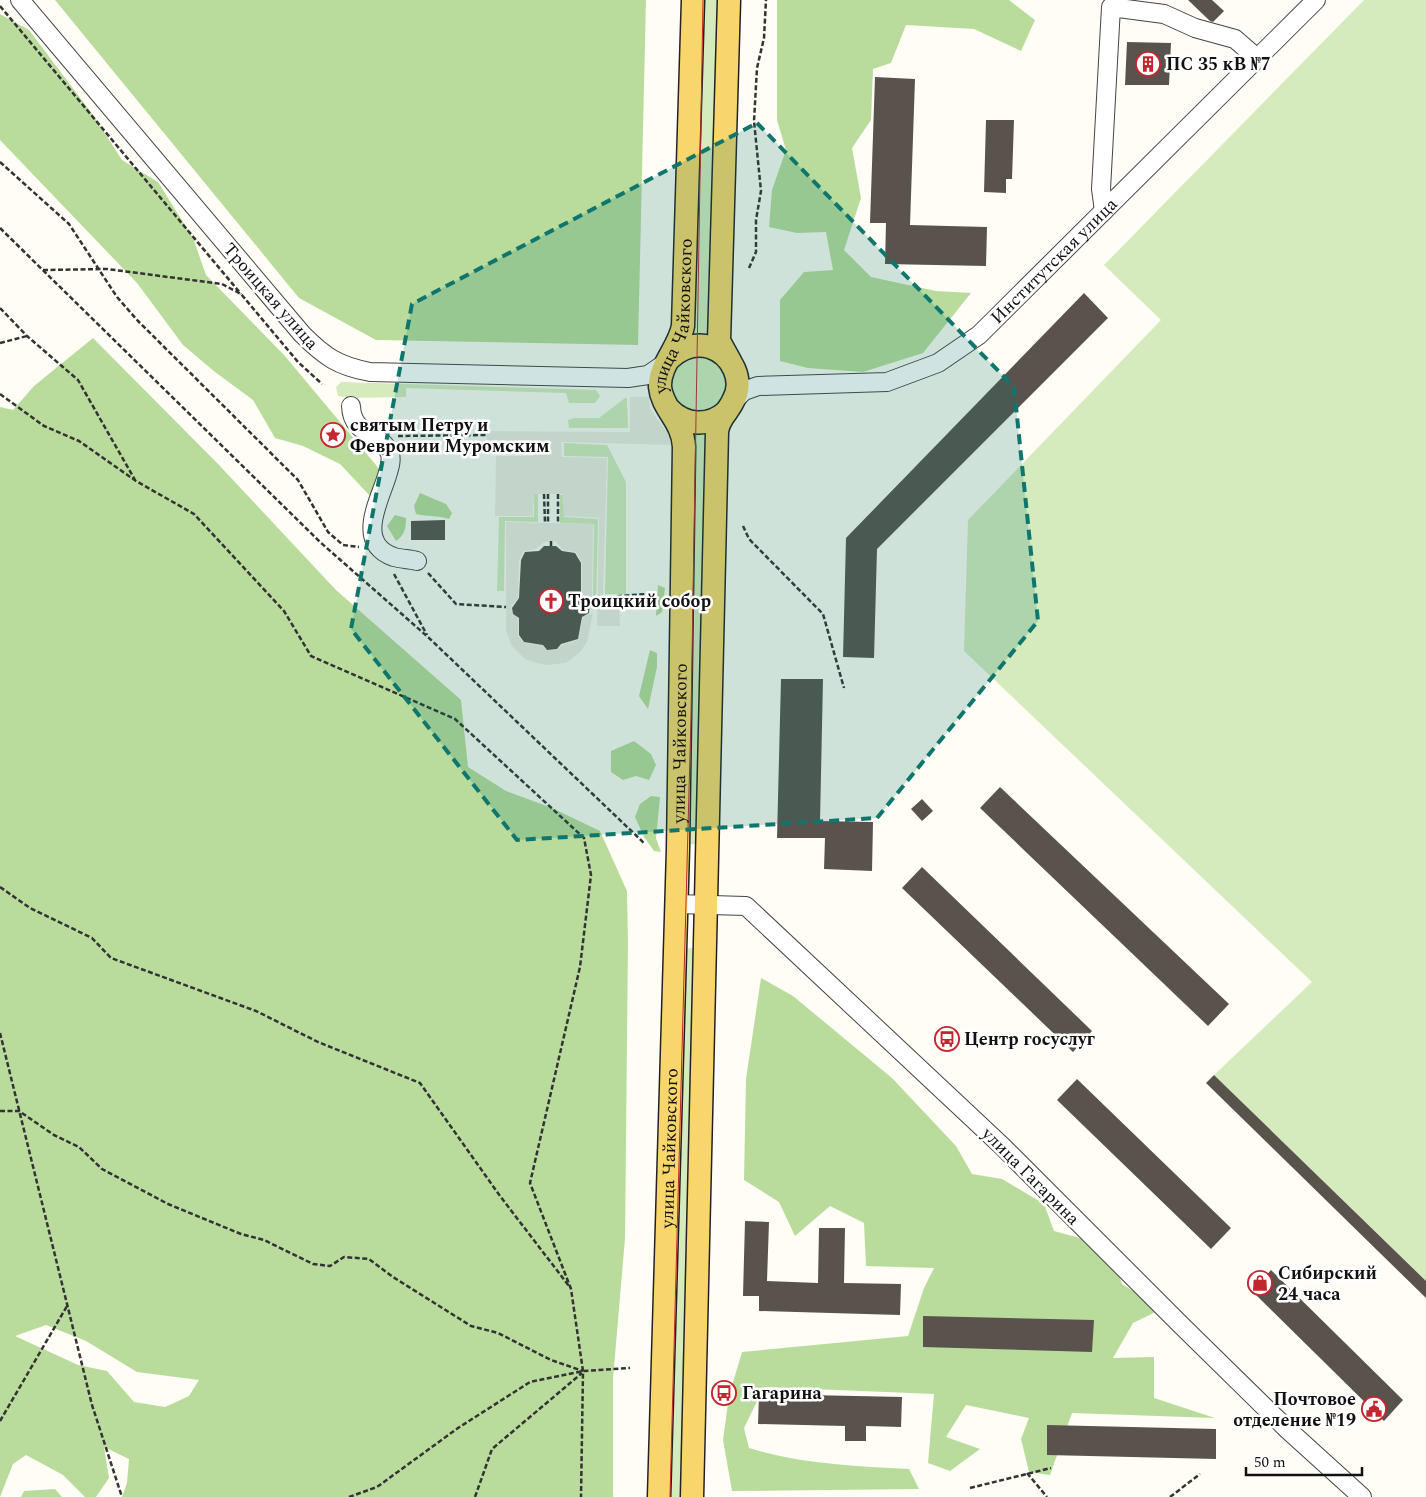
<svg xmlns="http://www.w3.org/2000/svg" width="1426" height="1497" font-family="Spectral,serif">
  <rect width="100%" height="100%" fill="#fffdf5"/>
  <path fill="#d5ebbd" d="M698 0H720L708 336 690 335Z
    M1364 0H1426V1281L1214 1075 1312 982 964 651 968 520 1161 320 1104 265Z
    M689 351 729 366 724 409 682 415 664 381Z
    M341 382 596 390 600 396 595 403H569L566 393 406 388V397L348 398 338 396 336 387Z
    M625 398H627L628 428H569L568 420 574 418H599Z
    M691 433H706L696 844 683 845Z
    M488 442H532V454H488Z
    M564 443 607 445 626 482V594H605L608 457 564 456Z
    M534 494H538V522L505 521 504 591H497L499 517H534Z
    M560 495H563L564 517 598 519 596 602H593L594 524 560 523Z
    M696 947 680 1497H665L681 950Z"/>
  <path fill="#b9dc9c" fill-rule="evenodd" d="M55 0H646L638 345 376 340 299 298Z
    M777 0H1009L1035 20 1021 51 974 29 906 25 891 63 873 69 871 120 852 148 861 198 844 250 871 277 936 291 971 293 923 353 863 372 808 368 780 361V300L804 272 833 270 826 232 797 233 769 227 772 190 786 150 777 120Z
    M0 14 29 30 93 115 122 160 158 182 193 238 206 275 284 355 386 477 371 497 340 464 303 446 275 438 253 400 215 372 183 345 137 283 0 140Z
    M93 338 218 464 336 590 461 700 468 767 506 791 552 808 600 831 627 891 628 942 625 1238 613 1379V1497H122L127 1483 129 1459 104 1447 109 1478 96 1497H85L63 1475 26 1455 13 1464 0 1497V407L13 410 34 386ZM46 1325 86 1341 137 1372 199 1380 189 1396 165 1407 134 1402 107 1371 78 1365 15 1336Z
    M420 493 446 504 452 513 449 519C437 515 428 517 416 514L414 506Z
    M395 515 406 518C406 528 405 535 396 541L387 526Z
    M658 585 665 588 662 612 656 616Z
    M650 650 657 653V667L648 709 639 696Z
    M634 741 651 754 656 765 649 780 636 776 623 780 611 772V751Z
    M651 796 660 797 656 838 661 852 654 851 644 837 635 817 640 804Z
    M761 978 793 996 892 1078 956 1146 972 1174 1002 1179 1044 1204 1054 1231 1083 1239 1115 1264 1122 1284 1162 1309 1133 1323 1113 1358 1154 1357V1398L1215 1418 1072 1413 1050 1475 1029 1472 1021 1439 1029 1418 966 1405 946 1437 980 1449 950 1471 928 1463 934 1394 764 1387 744 1428 749 1448C801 1464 854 1466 909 1469L919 1489 732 1491 723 1440 729 1396 742 1352 908 1336 924 1288 934 1268 866 1266 864 1223 830 1206 795 1236 779 1202 744 1180 746 1079Z
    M55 1489 62 1497H21L24 1491Z"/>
  <path fill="#f1ede2" d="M630 397H649L650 409 666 431H675V445L561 442 562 457 607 458 603 595 619 596 620 626H597L599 518 564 516 563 494H534L533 516H495L496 456H533V441L487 440 486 431 630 432Z
    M506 522 593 524 592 601 582 594V563L576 552 563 550 555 541 544 542 536 549 524 551 519 560 518 598 511 607 512 614 518 618V636L524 643 542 645 546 650H557L562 645 578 640 583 617 593 613 587 642 581 651 566 663 547 665 537 663 525 659 511 645 506 630Z"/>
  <path fill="#5a524d" d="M1188 0H1212L1224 11 1213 22 1210 21Z
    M1127 42 1171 43 1169 85H1125Z
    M875 77 915 79 910 225 987 227 986 266 885 264 886 223H870Z
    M986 120H1014L1012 179H1006V193L984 192Z
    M1084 293 1108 318 877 549 874 658 843 657 846 538Z
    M445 520V540H411V521Z
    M544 546H556L562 551 575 553 581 563V595L590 600 589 613 582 617 578 639 561 644 557 649 547 650 543 645 524 642 519 635V618L513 614 512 608 519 598 521 560 525 552 539 551Z
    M781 679H823L820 821 873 822 872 871 824 869 825 838H777Z
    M1000 787 1229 1004 1208 1026 980 808Z
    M922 799 933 811 922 821 911 809Z
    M922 867 1092 1031 1073 1052 902 888Z
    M1214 1075 1426 1281V1298L1206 1083Z
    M1077 1079 1231 1228 1211 1249 1057 1100Z
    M745 1221 769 1222 767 1281 818 1283 819 1228H845L844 1283 901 1284 900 1315 759 1311V1296H743Z
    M1271 1270 1403 1400 1384 1421 1252 1291Z
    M923 1316 1094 1320 1092 1352 923 1347Z
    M759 1394 902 1397 901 1427 866 1426V1441H845V1426L758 1424Z
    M1047 1425 1216 1429V1459L1047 1455Z"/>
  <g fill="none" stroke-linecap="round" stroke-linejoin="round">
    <defs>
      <g id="minor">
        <path d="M20 0 302 334C325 357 338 366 370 372L628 378 648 375 667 362"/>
        <path d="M1104 211 1101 189 1111 7 1164 14 1195 28 1235 39 1257 58"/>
        <path id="s1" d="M733 402 744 391 758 386 887 382 938 363 979 335 1316 0"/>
        <path d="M351 406C352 437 382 431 390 454 392 461 389 469 387 476 379 502 355 543 394 557 401 559 410 559 417 561"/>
        <path d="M676 904 746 906 1002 1146 1180 1324 1287 1429 1362 1497"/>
      </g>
      <g id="major">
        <path d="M729 0 719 341 730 361"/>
        <path d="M670 358C681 348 695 343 710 347 732 354 745 381 733 401 728 412 718 419 717 432L692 1497"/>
        <path d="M669 409C685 426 709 427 726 412"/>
        <path id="s2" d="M659 1497 678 849 684 447C683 421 662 409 660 387 659 365 679 348 683 326L693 0"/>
      </g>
    </defs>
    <use href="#minor" stroke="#444" stroke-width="20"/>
    <use href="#major" stroke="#222" stroke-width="25"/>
    <path stroke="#333" stroke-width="2.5" stroke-dasharray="5 2.5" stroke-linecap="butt" d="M0 6 241 294
      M0 162 69 224 117 297 138 321 298 480 328 532 343 545 359 547
      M0 228 320 542 429 638 644 843
      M749 268 756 252V220L761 191 754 121 757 68 764 38 766 0
      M43 270 107 269 222 284 241 294 298 362 322 384
      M0 308 27 336 78 380 135 480
      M0 343 27 336
      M0 394 44 426 79 441 136 481 194 514 284 611 311 656 455 719 584 838 591 875 580 967 530 1183 571 1289 583 1371 581 1497
      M398 436 486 435
      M544 494 545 523
      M548 494V524
      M558 494V524
      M743 526 749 539 823 614 844 688
      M551 541V546
      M428 573 456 604 506 607
      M394 574 427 635
      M589 606H597L619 596 648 594
      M0 887 30 908 92 938 111 958 256 1011 318 1042 420 1083 500 1196 569 1286
      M0 1033 92 1405 122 1497
      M0 1111H19L54 1135 79 1147 102 1169 168 1204 241 1234 264 1240 313 1264 330 1266 344 1257 369 1259 393 1277 471 1326 498 1333 551 1360 583 1371
      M0 1421 67 1306
      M1027 1473 1047 1497
      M970 1488 1051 1468
      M349 1497 377 1487 458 1428 530 1382 583 1371 630 1368
      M475 1497 492 1449 582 1373
      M1170 1497 1200 1474"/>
    <use href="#minor" stroke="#fff" stroke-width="18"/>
    <use href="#major" stroke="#f9d66b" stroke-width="22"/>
    <path stroke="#c4262e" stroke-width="1" d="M670 1497 691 717 703 0"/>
  </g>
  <path fill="#0f766e" fill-opacity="0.2" stroke="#0f766e" stroke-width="4" stroke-dasharray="10 6" stroke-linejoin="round" d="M757 123 1014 387 1038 621 877 818 517 840 351 629 412 304Z"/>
  <defs>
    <symbol id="building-ring" viewBox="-11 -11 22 22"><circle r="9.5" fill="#fff" stroke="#c4262e" stroke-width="1.5"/><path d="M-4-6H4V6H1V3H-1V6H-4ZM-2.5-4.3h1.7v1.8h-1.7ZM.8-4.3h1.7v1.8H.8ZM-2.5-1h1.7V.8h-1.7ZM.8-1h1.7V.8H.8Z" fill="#c4262e"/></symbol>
    <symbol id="sight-ring" viewBox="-11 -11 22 22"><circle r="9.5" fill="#fff" stroke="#c4262e" stroke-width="1.5"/><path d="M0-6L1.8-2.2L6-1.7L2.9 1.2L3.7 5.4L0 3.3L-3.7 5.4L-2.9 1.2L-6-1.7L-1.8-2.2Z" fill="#c4262e"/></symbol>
    <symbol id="church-ring" viewBox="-11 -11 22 22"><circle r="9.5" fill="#fff" stroke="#c4262e" stroke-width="1.5"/><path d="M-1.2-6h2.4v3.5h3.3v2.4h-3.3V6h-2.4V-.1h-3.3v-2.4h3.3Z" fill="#c4262e"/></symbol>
    <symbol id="bus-ring" viewBox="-11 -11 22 22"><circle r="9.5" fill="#fff" stroke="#c4262e" stroke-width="1.5"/><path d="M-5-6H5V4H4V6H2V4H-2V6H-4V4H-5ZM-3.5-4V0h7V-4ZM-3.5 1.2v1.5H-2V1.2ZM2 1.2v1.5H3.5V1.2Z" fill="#c4262e"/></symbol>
    <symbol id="shop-ring" viewBox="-11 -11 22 22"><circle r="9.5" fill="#fff" stroke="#c4262e" stroke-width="1.5"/><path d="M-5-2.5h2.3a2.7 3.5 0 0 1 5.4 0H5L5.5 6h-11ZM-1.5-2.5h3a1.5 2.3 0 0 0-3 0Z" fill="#c4262e"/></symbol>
    <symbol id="civic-ring" viewBox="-11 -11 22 22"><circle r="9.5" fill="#fff" stroke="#c4262e" stroke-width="1.5"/><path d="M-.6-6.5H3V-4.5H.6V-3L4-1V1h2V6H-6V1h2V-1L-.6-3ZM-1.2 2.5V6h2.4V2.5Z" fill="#c4262e"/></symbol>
  </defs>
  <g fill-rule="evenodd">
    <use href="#building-ring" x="1134" y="50" width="28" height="28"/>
    <use href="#sight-ring" x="319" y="421" width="28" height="28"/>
    <use href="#church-ring" x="537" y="587" width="28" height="28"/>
    <use href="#bus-ring" x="933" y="1025" width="28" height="28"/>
    <use href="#shop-ring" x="1246" y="1269" width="28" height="28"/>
    <use href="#bus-ring" x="710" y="1379" width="28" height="28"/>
    <use href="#civic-ring" x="1360" y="1395" width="28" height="28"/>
  </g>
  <g text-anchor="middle" stroke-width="5" stroke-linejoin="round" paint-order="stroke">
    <g font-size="18" font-weight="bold" fill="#111" stroke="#fff" text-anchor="start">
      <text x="1166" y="70">ПС 35 кВ №7</text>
      <text x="350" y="431">святым Петру и<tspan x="350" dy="21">Февронии Муромским</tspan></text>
      <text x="568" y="607">Троицкий собор</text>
      <text x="964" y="1045">Центр госуслуг</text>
      <text x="1278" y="1279">Сибирский<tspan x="1278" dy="21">24 часа</tspan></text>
      <text x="742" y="1399">Гагарина</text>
      <text x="1356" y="1405" text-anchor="end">Почтовое<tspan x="1356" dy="21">отделение №19</tspan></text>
    </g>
    <g font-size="18" fill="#111" stroke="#fff">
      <text dy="6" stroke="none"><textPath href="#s1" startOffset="369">Институтская улица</textPath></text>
      <text transform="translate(271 296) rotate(49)" y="6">Троицкая улица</text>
      <text dy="6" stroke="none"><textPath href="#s2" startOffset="1189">улица Чайковского</textPath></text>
      <text dy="6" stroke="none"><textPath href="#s2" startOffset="754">улица Чайковского</textPath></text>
      <text dy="6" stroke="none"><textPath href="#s2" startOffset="349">улица Чайковского</textPath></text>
      <text transform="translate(1031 1176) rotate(45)" y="6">улица Гагарина</text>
    </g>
  </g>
  <path d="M1246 1467v8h116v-8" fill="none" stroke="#111111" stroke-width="2.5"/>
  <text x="1254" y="1467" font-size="15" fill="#111111" stroke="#ffffff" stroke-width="4" paint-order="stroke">50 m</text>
</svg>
